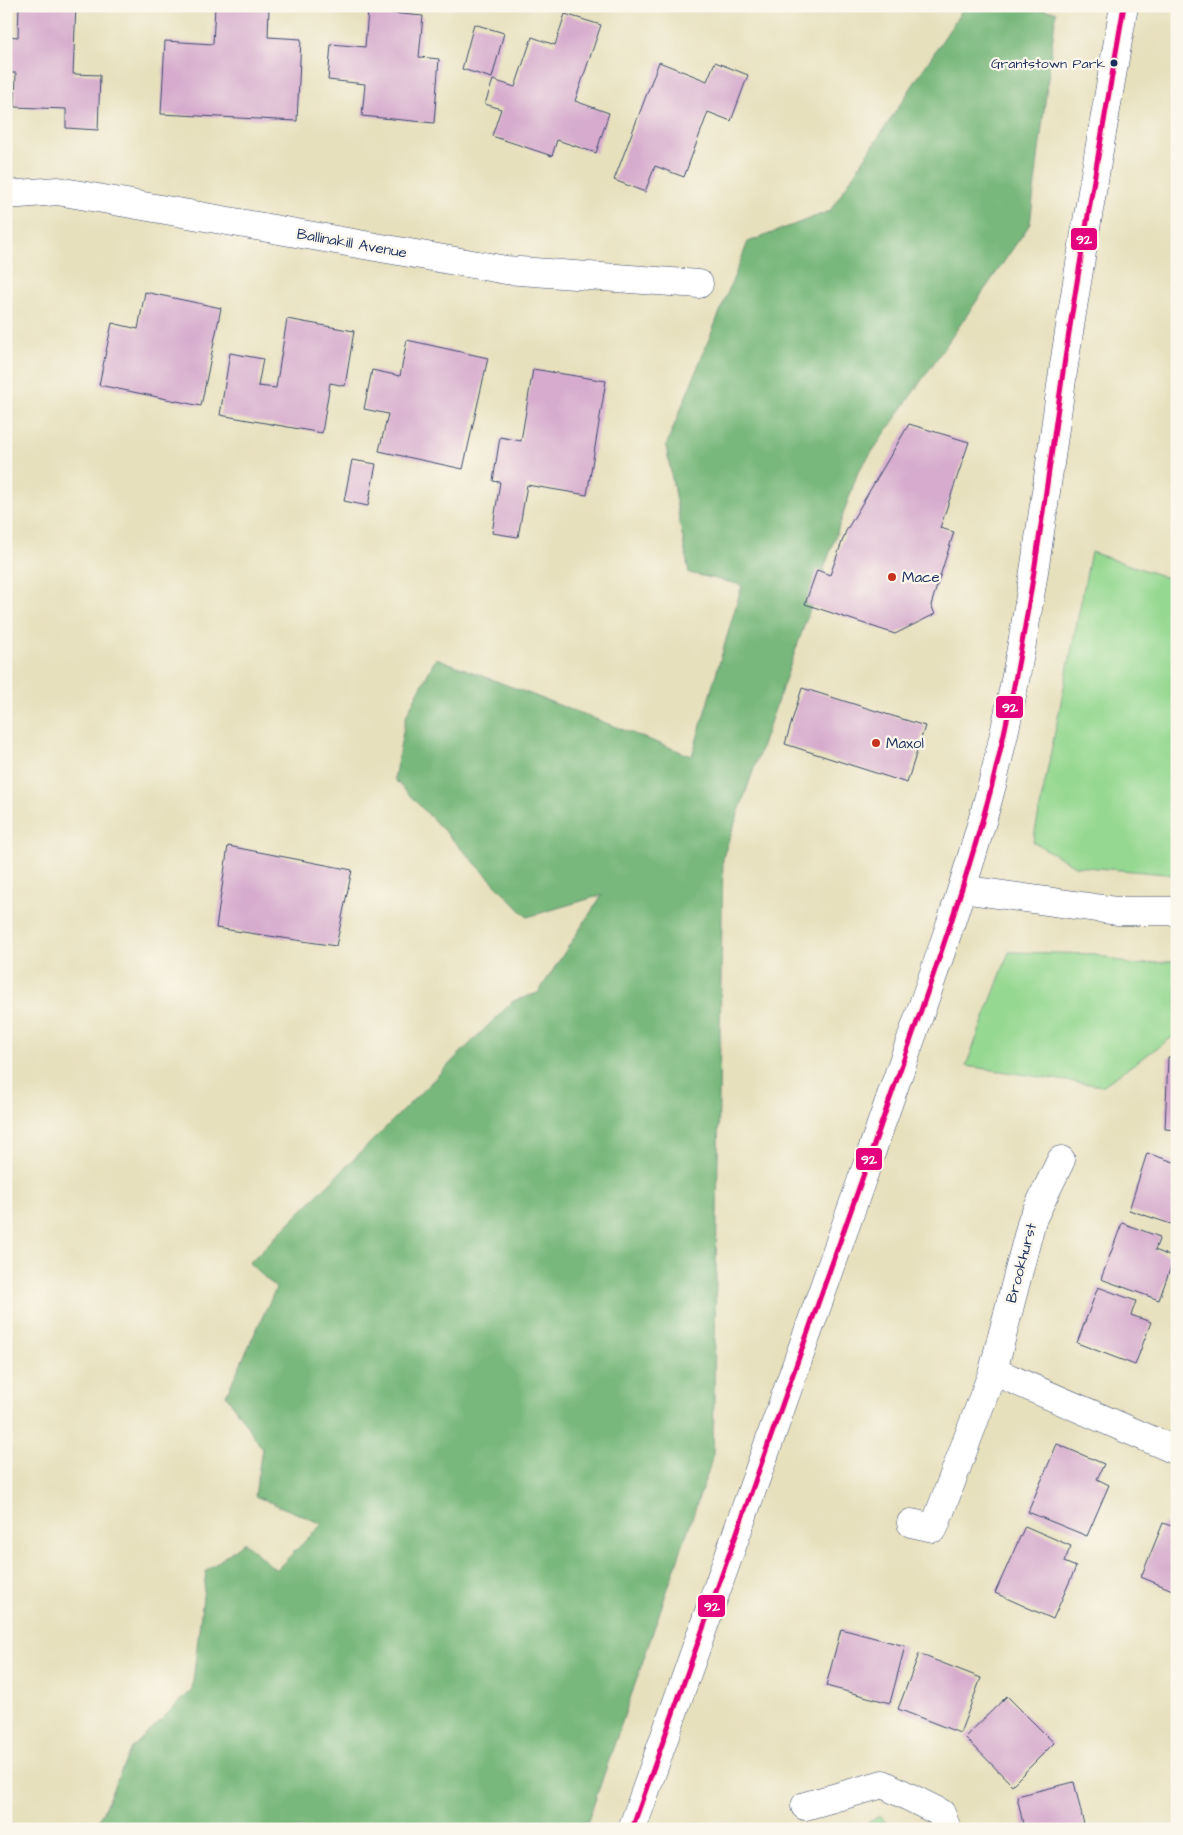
<svg xmlns="http://www.w3.org/2000/svg" width="1183" height="1835" font-family="'Architects Daughter',sans-serif">
  <rect width="100%" height="100%" fill="#fbf7ec"/>
  <filter id="ink" filterUnits="userSpaceOnUse"><feTurbulence type="fractalNoise" baseFrequency=".02" numOctaves="2"/><feDisplacementMap in="SourceGraphic" scale="10" xChannelSelector="R" yChannelSelector="G"/><feConvolveMatrix kernelMatrix="1 2 1 2 8 2 1 2 1" color-interpolation-filters="sRGB"/></filter>
  <filter id="wash" filterUnits="userSpaceOnUse"><feTurbulence type="fractalNoise" baseFrequency=".0096" numOctaves="4" result="noise"/><feDisplacementMap in="SourceGraphic" scale="20" xChannelSelector="R" yChannelSelector="G"/><feGaussianBlur stdDeviation="1.12" result="paint"/><feColorMatrix in="noise" values="0 0 0 0 0 0 0 0 0 0 0 0 0 0 0 0 0 1.4 0 .05"/><feComposite in="paint" operator="in"/></filter>
  <g filter="url(#wash)">
    <rect width="100%" height="100%" fill="#e7e0bd"/>
    <path fill="#95d891" stroke="#588478" d="M1091 552 1177 581V875L1075 866 1033 842Z
      M1009 952 1096 954 1133 965 1177 961V1034L1102 1086 966 1066Z
      M880 1816 891 1829H855Z"/>
    <path fill="#78b87b" stroke="#4a746c" d="M965 6H1026L1056 12 1030 224 858 472 723 857 713 1457 588 1821 566 1829H95L131 1749 192 1690 206 1571 244 1542 276 1570 322 1524 255 1496 262 1448 226 1395 276 1288 249 1263 513 1001 538 993 602 895 527 917 394 779 406 716 436 658 692 756 742 585 689 573 666 446 748 242 830 211Z"/>
    <g id="blocks">
      <path fill="#d6abcd" d="M19 6H76L73 74 100 75 98 130 66 128V109L15 107 16 73H6V36L18 37Z
        M215 6 269 7 268 37 301 39 297 121 161 114 165 41 213 44Z
        M368 11 423 16 419 57 439 59 434 123 362 116 365 84 328 80 331 44 365 47Z
        M565 14 601 25 575 101 609 113 596 153 557 140 552 156 492 136 501 109 485 104 493 80 515 87 532 37 555 45Z
        M474 24 504 33 492 78 462 69Z
        M659 62 707 81 715 62 748 75 731 121 708 112 684 177 655 166 645 192 614 180Z
        M145 292 221 308 201 406 99 385 112 323 138 329Z
        M287 319 354 331 345 386 330 383 322 433 220 415 230 353 263 359 258 386 276 388Z
        M407 340 488 358 463 469 379 451 388 414 364 409 372 370 400 376Z
        M533 369 606 381 587 495 527 485 518 537 492 533 500 482 493 481 500 437 521 441Z
        M909 424 969 442 940 528 954 532 931 605 935 614 895 634 805 604 817 570 830 575 846 531Z
        M352 460 376 464 368 506 344 501Z
        M802 688 925 726 907 783 785 744Z
        M228 846 352 870 336 946 216 928Z
        M1168 1057H1177V1130L1165 1129Z
        M1147 1153 1177 1163V1226L1129 1210Z
        M1122 1223 1160 1237 1155 1250 1174 1258 1159 1300 1101 1279Z
        M1098 1287 1136 1301 1131 1315 1151 1322 1135 1365 1077 1343Z
        M1057 1444 1104 1464 1097 1479 1109 1485 1087 1536 1028 1512Z
        M1163 1523 1177 1528V1592L1141 1577Z
        M1025 1526 1071 1546 1064 1562 1076 1567 1053 1619 995 1593Z
        M841 1629 905 1646 890 1703 826 1686Z
        M919 1654 981 1678 960 1733 898 1709Z
        M1007 1696 1054 1743 1012 1785 965 1737Z
        M1074 1782 1085 1829H1024L1017 1796Z"/>
    </g>
  </g>
  <g filter="url(#ink)">
    <use href="#blocks" fill-opacity="0" stroke="#3a4a6c" stroke-width="1"/>
    <g fill="none" stroke-linecap="round" stroke-linejoin="round">
      <defs>
        <path id="street" d="M6 195 58 191 506 270 699 284
          M962 889 1117 911H1177
          M993 1371 1177 1451
          M911 1523 934 1528 993 1371 1032 1220 1061 1160
          M805 1806 883 1784 941 1813 947 1829"/>
        <path id="secondary" d="M632 1829C711 1608 790 1387 867 1165 910 1039 958 914 992 785 1026 649 1043 511 1063 372 1081 250 1103 128 1124 6"/>
      </defs>
      <use href="#street" stroke="#3a4a6c" stroke-width="29"/>
      <use href="#secondary" stroke="#3a4a6c" stroke-width="29"/>
      <use href="#street" stroke="#fff" stroke-width="28"/>
      <use href="#secondary" stroke="#fff" stroke-width="28"/>
      <defs>
        <path id="bus-1" d="M632 1829C711 1608 790 1387 867 1165 910 1039 958 914 992 785 1026 649 1043 511 1063 372 1081 250 1103 128 1124 6"/>
      </defs>
      <use href="#bus-1" stroke="#fbf7ec" stroke-width="9"/>
      <use href="#bus-1" stroke="#e5007d" stroke-width="5"/>
    </g>
  </g>
  <circle fill="#1b2f5e" stroke="#fbf7ec" stroke-width="2" cx="1114" cy="63" r="4.5"/>
  <g fill="#c8321e" stroke="#fbf7ec" stroke-width="2">
    <circle cx="892" cy="577" r="5"/>
    <circle cx="876" cy="743" r="5"/>
  </g>
  <g text-anchor="middle" stroke-width="4.5" stroke-linejoin="round" paint-order="stroke">
    <g font-size="14" fill="#1b2f5e" stroke="#fbf7ec" text-anchor="end">
      <text x="1105" y="68">Grantstown Park</text>
    </g>
    <g font-size="15" fill="#1b2f5e" stroke="#fbf7ec">
      <text transform="translate(352 243) rotate(10)" y="5">Ballinakill Avenue</text>
      <text transform="translate(1021 1263) rotate(-75)" y="5">Brookhurst</text>
    </g>
    <g font-size="15" fill="#1b2f5e" stroke="#fbf7ec" text-anchor="start">
      <text x="902" y="582">Mace</text>
      <text x="886" y="748">Maxol</text>
    </g>
  </g>
  <g stroke="#fbf7ec" stroke-width="2">
    <rect x="1070" y="227" width="28" height="24" rx="5" fill="#e5007d"/>
    <rect x="995" y="695" width="29" height="24" rx="5" fill="#e5007d"/>
    <rect x="855" y="1147" width="28" height="24" rx="5" fill="#e5007d"/>
    <rect x="697" y="1594" width="29" height="24" rx="5" fill="#e5007d"/>
  </g>
  <g font-size="14" text-anchor="middle" font-weight="bold" fill="#fff">
    <text x="1084" y="244">92</text>
    <text x="1010" y="712">92</text>
    <text x="869" y="1164">92</text>
    <text x="712" y="1611">92</text>
  </g>
  <rect width="1183" height="1835" fill="none" stroke="#fbf7ec" stroke-width="25"/>
</svg>
